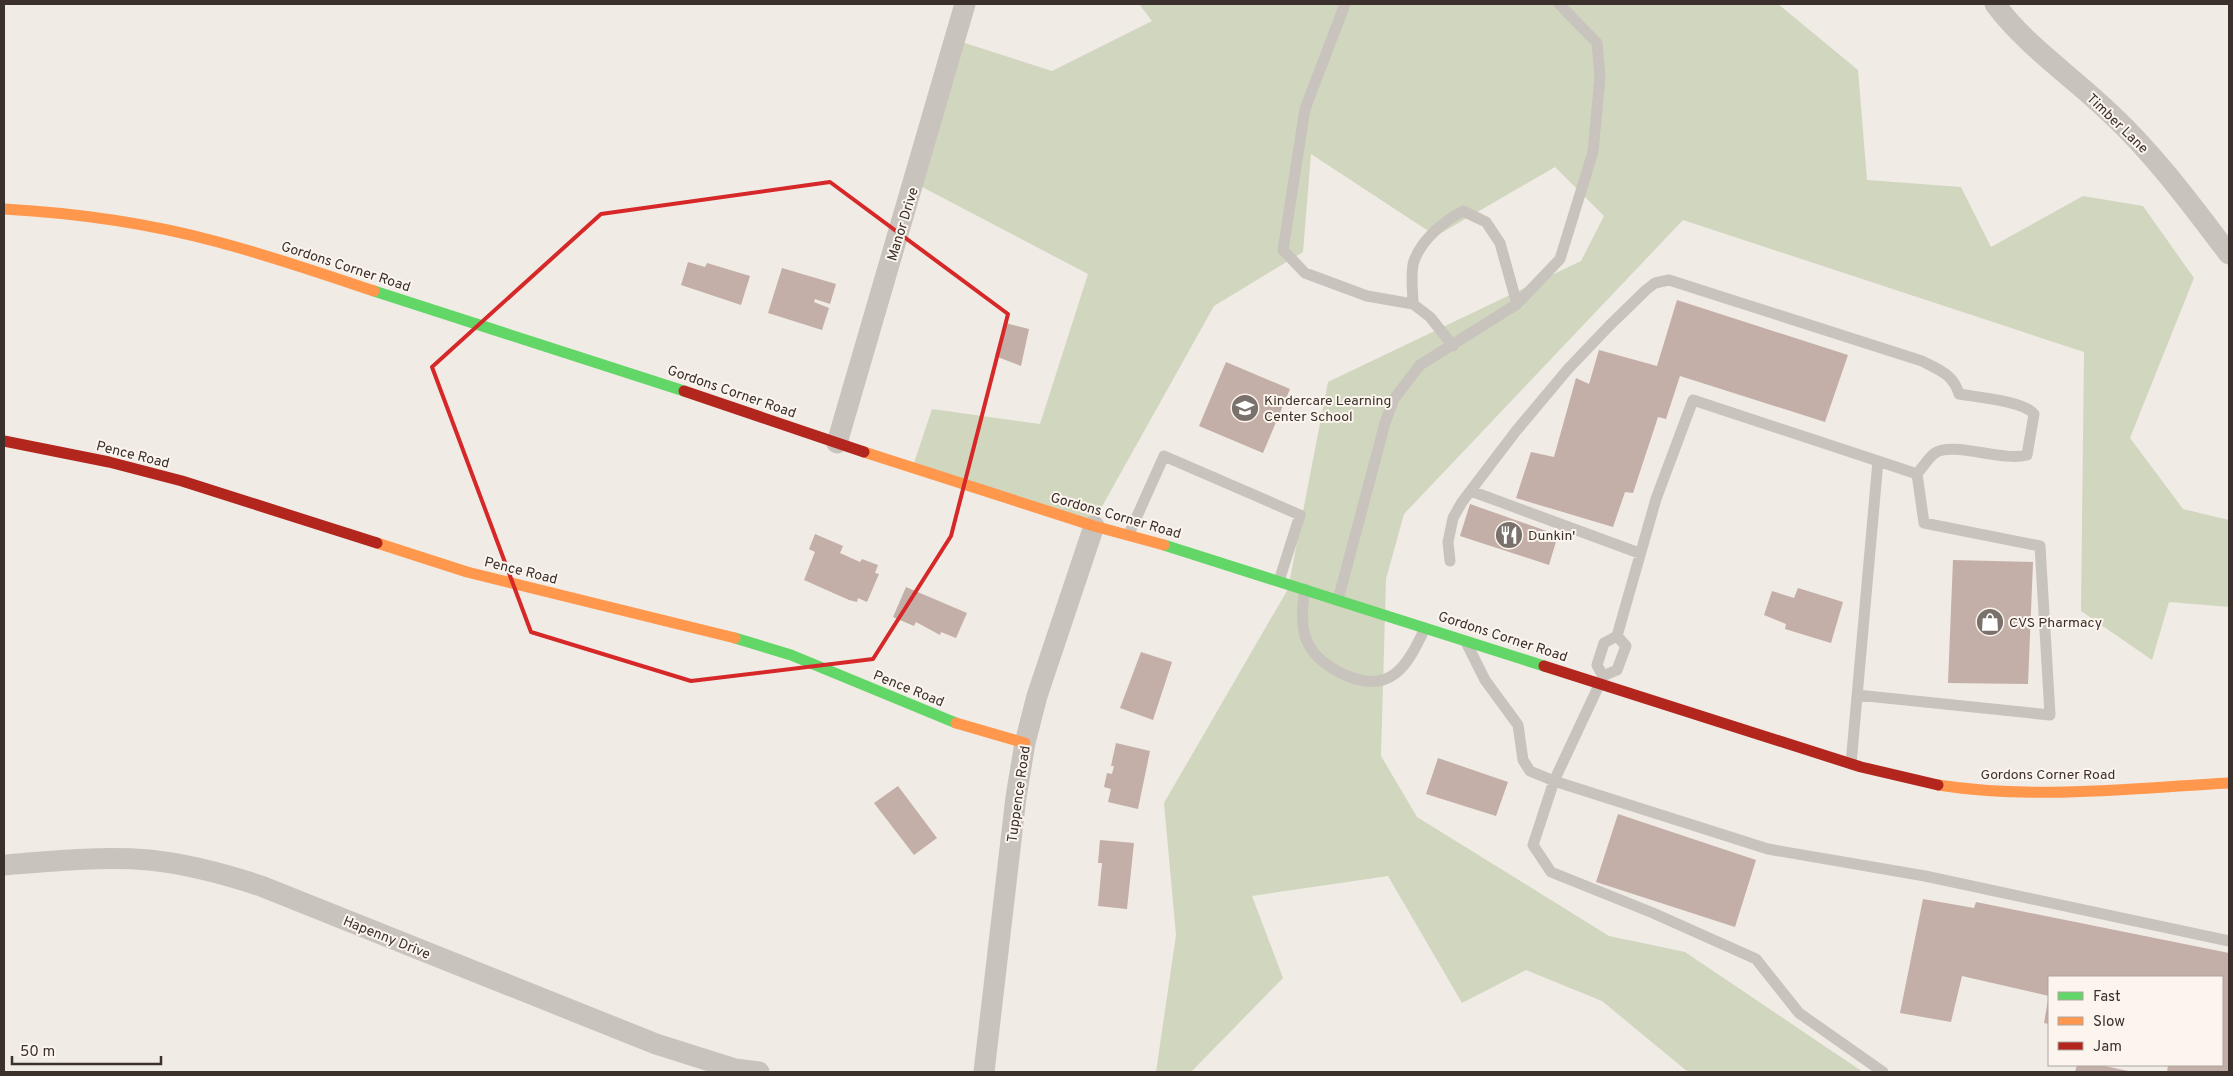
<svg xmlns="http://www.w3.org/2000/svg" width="2233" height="1076" font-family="Overpass,sans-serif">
  <rect width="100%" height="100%" fill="#f0ebe5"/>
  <path fill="#d1d6bf" d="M1139 4H1778L1858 70 1867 180 1961 187 1991 247 2083 196 2143 206 2194 278 2130 438 2183 509 2229 520V607L2169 602 2152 660 2081 611 2084 352 1683 220 1404 514 1386 579 1381 756 1417 817 1609 936 1685 952 1863 1072H1688L1602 1001 1526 970 1462 1003 1388 876 1252 896 1283 978 1191 1072H1156L1176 935 1164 803 1288 589 1328 382 1581 261 1604 216 1555 167 1436 236 1311 154 1303 252 1214 306 1090 528 911 472 932 409 1040 424 1088 274 905 178 946 37 1052 71 1152 21Z"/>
  <path fill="#c3afa7" d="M688 262 705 267 707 263 750 276 741 305 681 285Z
    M782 268 836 284 830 304 815 299 814 302 829 308 822 330 768 313Z
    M1677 300 1848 355 1825 422 1680 376 1666 419 1658 417 1633 493 1625 492 1613 527 1516 498 1531 452 1554 457 1576 378 1589 384 1599 350 1657 366Z
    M1005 323 1029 329 1021 366 995 356Z
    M1226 362 1290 389 1263 453 1199 426Z
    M1470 504 1558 535 1549 565 1460 536Z
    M815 534 843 546 840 553 860 562 862 559 878 565 875 573 879 574 867 602 858 598 857 602 849 600 804 580 815 552 809 549Z
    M1953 560 2033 562 2028 684 1948 683Z
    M906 587 967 613 956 638 941 632 940 635 916 622 914 626 893 617Z
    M1798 588 1843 602 1831 643 1785 629 1786 624 1764 615 1772 591 1794 598Z
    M1141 652 1172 662 1153 720 1120 708Z
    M1116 743 1150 751 1138 809 1108 802 1111 789 1104 787 1107 773 1112 774 1114 766H1111Z
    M1438 758 1508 782 1496 816 1426 794Z
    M898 786 937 838 914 855 874 803Z
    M1618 814 1756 860 1735 927 1596 882Z
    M1100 840 1134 843 1127 909 1098 906 1102 863H1098Z
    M1923 899 1974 908 1976 902 2229 953V1072H2167L2168 1065H2222V977H2049V996L1962 976 1951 1022 1900 1013Z
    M2048 1000H2049V1024L2044 1023Z
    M2077 1065H2100L2133 1072H2075Z"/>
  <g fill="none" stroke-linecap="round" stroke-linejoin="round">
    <path stroke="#c9c3be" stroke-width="11" d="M1345 4 1305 109 1283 250 1305 273 1367 296 1413 304 1430 317 1453 346
      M1413 304C1413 292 1410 272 1414 261 1422 239 1444 221 1463 211L1486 222 1500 243 1517 304
      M1471 491 1639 553
      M1129 534 1164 456 1300 515 1279 581
      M1450 561 1448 542 1453 518 1462 502 1516 431 1568 369 1609 326 1646 290 1655 283 1669 280 1922 361C1939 370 1953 374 1959 394 1976 397 2024 401 2034 414L2027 455C2003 462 1952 441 1935 453 1928 458 1923 467 1917 474
      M1305 589C1298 630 1303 655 1343 674 1390 696 1407 667 1425 628
      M1338 600 1385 423 1394 399 1420 365 1517 304 1560 259 1593 152 1600 77 1597 43 1559 4
      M1617 636 1626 646 1617 670 1603 676 1600 683 1554 781 1533 845 1551 872 1653 913 1756 959 1799 1013 1883 1072
      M1467 644 1485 680 1518 725 1523 760 1530 771 1554 781 1768 849 1925 876 2229 941
      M1603 676 1597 665 1604 643 1617 636 1656 499 1693 400 1878 461 1851 764
      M1857 695 2050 715 2040 546 1924 523 1917 474 1878 461"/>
    <path stroke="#c9c3be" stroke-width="21" d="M1995 4C2026 46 2073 77 2111 114 2156 156 2192 206 2229 254
      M837 443 965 4
      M4 865C52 861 101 856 149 860 188 864 225 874 261 886L656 1044 735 1069 759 1072
      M984 1072 1016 797 1025 743 1037 696 1094 526"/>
    <path stroke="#63d668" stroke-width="11" d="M374 291 684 391
      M1164 545 1544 666
      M735 638 791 655 956 723"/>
    <path stroke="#ff974d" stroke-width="11" d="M4 209C77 213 148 223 218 242 271 256 323 274 374 291
      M864 452 1094 526 1164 545
      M377 543 467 572 735 638
      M956 723 1025 743
      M1938 785C2034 800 2132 788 2229 783"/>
    <path stroke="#b3261e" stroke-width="11" d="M684 391 864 452
      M4 441 109 462 182 481 377 543
      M1544 666 1861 767 1938 785"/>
  </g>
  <path fill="none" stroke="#d62828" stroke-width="4" stroke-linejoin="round" d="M830 182 1008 314 951 536 873 659 691 681 531 632 432 367 601 214Z"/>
  <defs>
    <symbol id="school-disc" viewBox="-11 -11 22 22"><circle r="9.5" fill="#7a716c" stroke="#fbf5ee"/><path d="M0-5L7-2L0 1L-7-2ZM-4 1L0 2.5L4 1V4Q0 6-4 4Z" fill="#fff"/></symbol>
    <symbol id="restaurant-disc" viewBox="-11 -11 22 22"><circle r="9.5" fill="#7a716c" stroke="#fbf5ee"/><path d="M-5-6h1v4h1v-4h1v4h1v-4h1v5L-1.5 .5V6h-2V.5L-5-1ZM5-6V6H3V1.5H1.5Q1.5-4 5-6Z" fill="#fff"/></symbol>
    <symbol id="shop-disc" viewBox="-11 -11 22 22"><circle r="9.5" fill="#7a716c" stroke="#fbf5ee"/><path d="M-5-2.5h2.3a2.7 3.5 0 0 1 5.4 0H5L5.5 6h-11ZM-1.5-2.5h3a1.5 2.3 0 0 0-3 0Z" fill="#fff"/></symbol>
  </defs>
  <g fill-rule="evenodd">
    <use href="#school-disc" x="1229" y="392" width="32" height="32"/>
    <use href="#restaurant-disc" x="1493" y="519" width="32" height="32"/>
    <use href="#shop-disc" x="1974" y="606" width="32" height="32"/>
  </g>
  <g text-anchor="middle" stroke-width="4" stroke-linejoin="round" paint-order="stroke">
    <g font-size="14" fill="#3b302b" stroke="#fbf5ee">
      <text transform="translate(2118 123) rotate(44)" y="5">Timber Lane</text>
      <text transform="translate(902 224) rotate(-73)" y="5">Manor Drive</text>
      <text transform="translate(346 266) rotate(18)" y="5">Gordons Corner Road</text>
      <text transform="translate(732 391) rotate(19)" y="5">Gordons Corner Road</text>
      <text transform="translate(133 454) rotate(14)" y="5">Pence Road</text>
      <text transform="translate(1116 515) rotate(16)" y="5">Gordons Corner Road</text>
      <text transform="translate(521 570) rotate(14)" y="5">Pence Road</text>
      <text transform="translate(1503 636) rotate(18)" y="5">Gordons Corner Road</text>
      <text transform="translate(909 688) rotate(22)" y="5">Pence Road</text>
      <text x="2048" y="779">Gordons Corner Road</text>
      <text transform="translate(1018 794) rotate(-82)" y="5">Tuppence Road</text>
      <text transform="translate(387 937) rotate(22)" y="5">Hapenny Drive</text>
    </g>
    <g font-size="14" fill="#3b302b" stroke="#fbf5ee" text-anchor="start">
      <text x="1264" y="405">Kindercare Learning<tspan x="1264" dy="16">Center School</tspan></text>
      <text x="1528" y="540">Dunkin'</text>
      <text x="2009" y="627">CVS Pharmacy</text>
    </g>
  </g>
  <rect width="2233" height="1076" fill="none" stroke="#3b302b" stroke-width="10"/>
  <rect x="2048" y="976" width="175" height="90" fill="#fbf5ee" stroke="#aea6a0"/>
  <rect x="2058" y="992" width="25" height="8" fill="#63d668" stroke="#aea6a0"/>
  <text x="2093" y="1001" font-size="15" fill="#3b302b">Fast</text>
  <rect x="2058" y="1017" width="25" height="8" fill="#ff974d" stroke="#aea6a0"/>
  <text x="2093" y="1026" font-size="15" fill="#3b302b">Slow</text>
  <rect x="2058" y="1042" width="25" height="8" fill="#b3261e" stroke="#aea6a0"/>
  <text x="2093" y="1051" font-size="15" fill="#3b302b">Jam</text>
  <path d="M12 1056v8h149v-8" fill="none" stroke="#3b302b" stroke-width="2.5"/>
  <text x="20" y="1056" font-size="15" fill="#3b302b" stroke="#fbf5ee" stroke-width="4" paint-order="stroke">50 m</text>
</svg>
